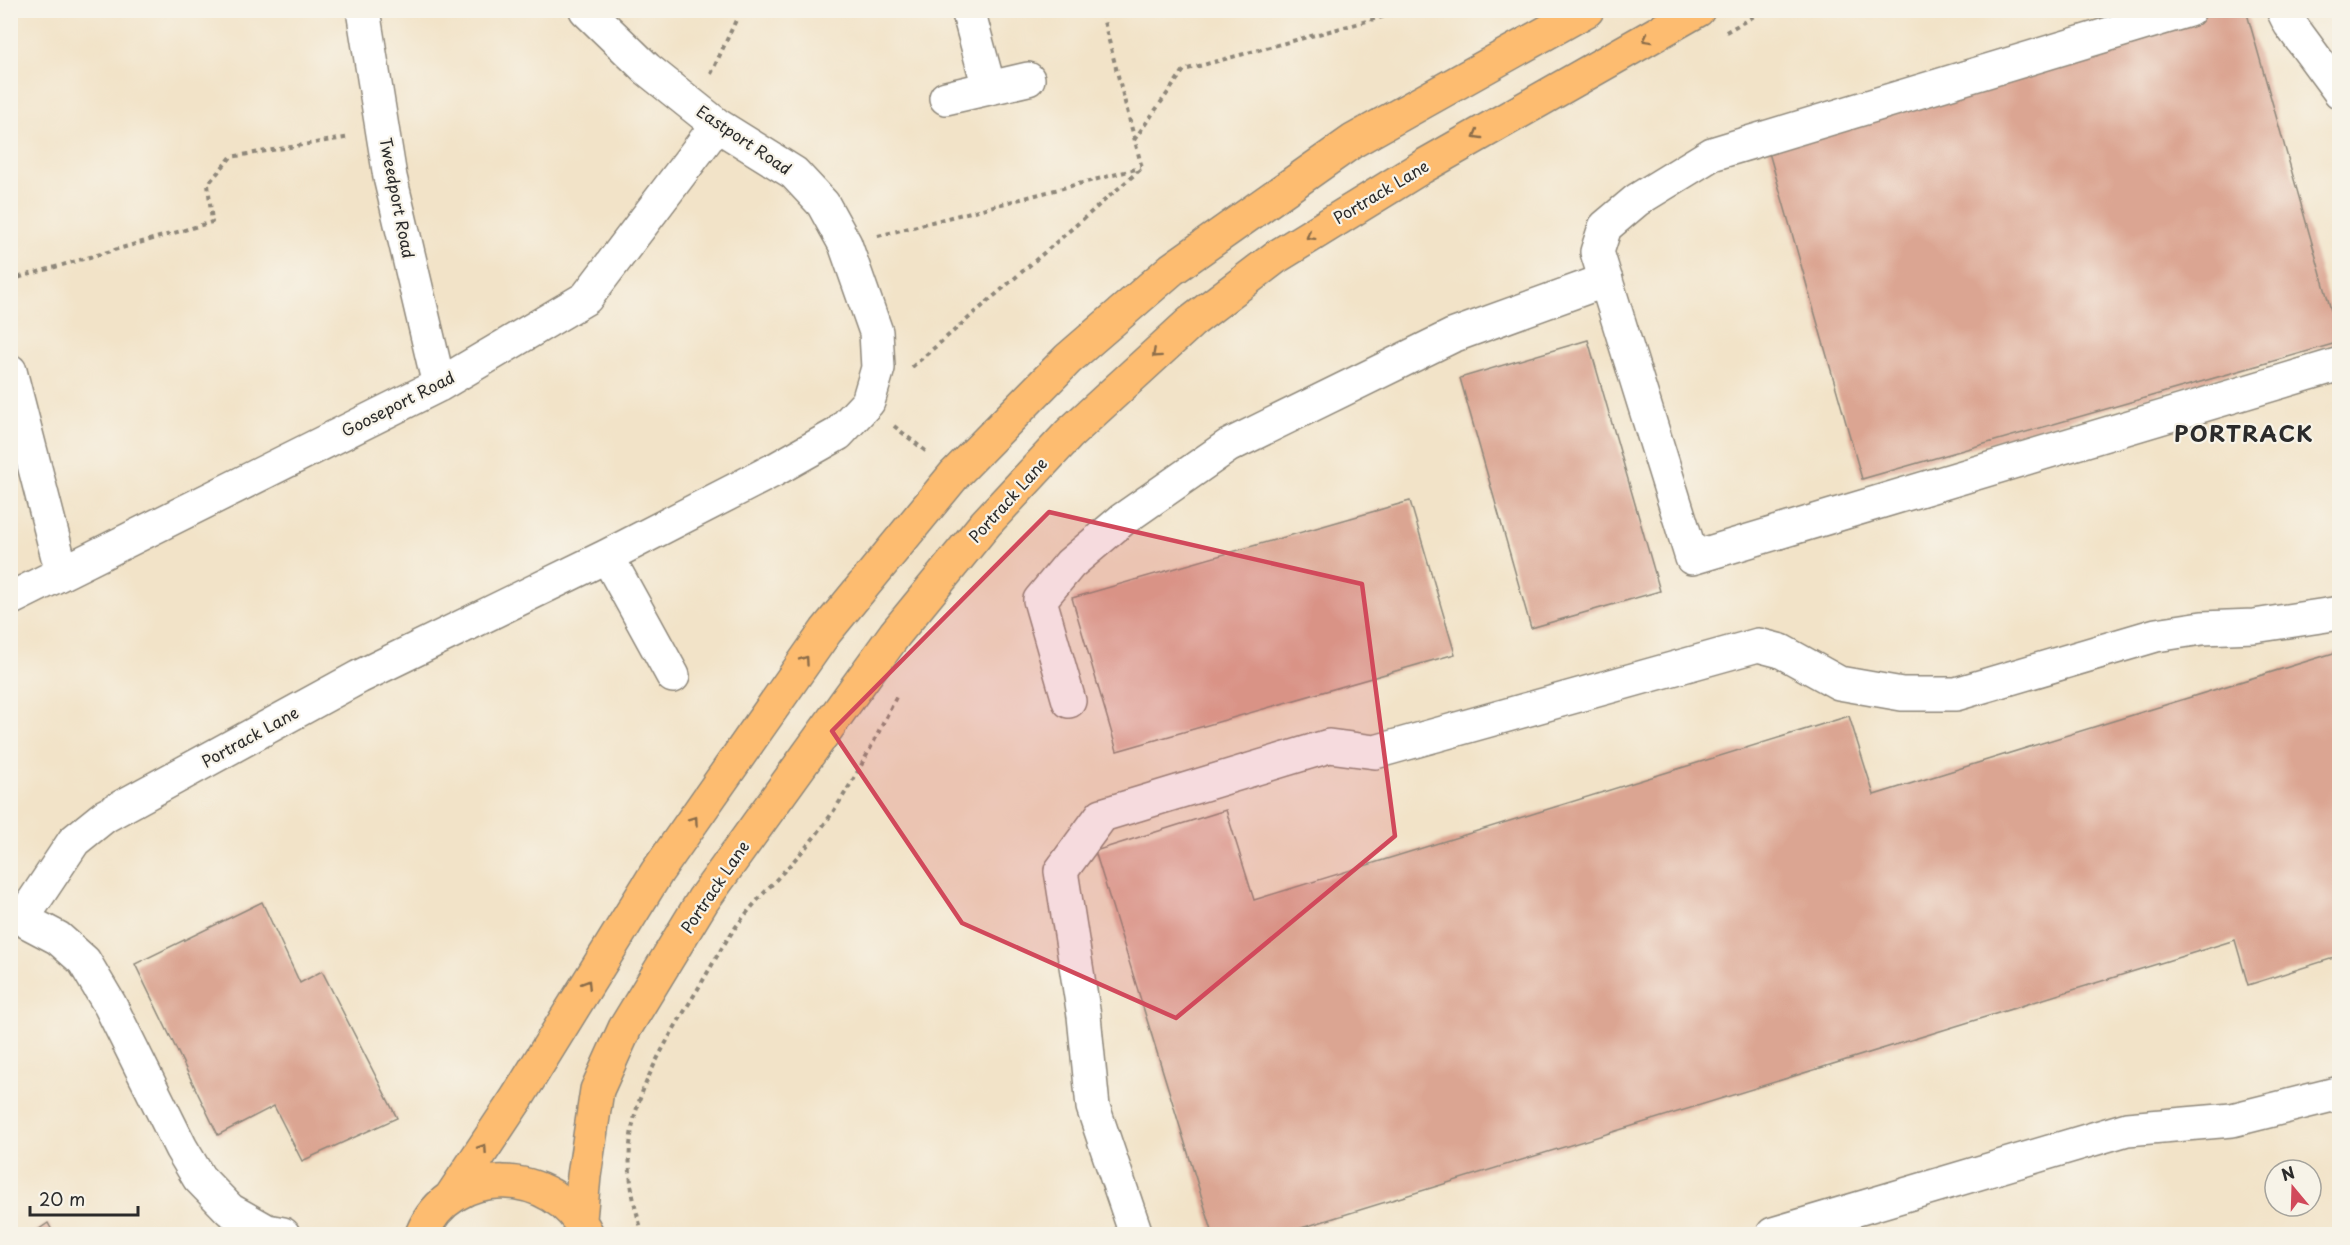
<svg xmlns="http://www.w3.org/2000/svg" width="2350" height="1245" font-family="'Playpen Sans',sans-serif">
  <rect width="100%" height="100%" fill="#f7f3e8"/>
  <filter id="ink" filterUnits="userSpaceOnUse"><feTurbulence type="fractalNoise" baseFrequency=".0167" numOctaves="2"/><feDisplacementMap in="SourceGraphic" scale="12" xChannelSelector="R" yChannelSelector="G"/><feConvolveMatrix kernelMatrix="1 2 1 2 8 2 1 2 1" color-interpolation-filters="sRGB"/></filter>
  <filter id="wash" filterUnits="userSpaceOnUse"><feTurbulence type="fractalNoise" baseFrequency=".008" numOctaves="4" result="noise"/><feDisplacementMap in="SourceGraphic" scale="24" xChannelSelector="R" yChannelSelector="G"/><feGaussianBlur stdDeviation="1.35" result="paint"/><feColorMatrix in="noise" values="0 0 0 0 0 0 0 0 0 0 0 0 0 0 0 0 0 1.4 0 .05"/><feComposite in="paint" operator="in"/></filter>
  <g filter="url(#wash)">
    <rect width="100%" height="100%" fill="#f2e3c8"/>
    <g id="blocks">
      <path fill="#dba592" d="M2199 10H2246L2340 342 1862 479 1764 135Z
        M1588 340 1660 591 1531 628 1460 378Z
        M1410 501 1455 654 1117 751 1072 598Z
        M2340 651V956L2248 985 2235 940 1282 1234H1213L1095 851 1226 810 1254 900 1849 716 1874 795Z
        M262 902 300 983 322 971 397 1118 302 1161 274 1106 218 1135 135 964Z
        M48 1223 54 1234H32Z"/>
    </g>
  </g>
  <g filter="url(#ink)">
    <use href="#blocks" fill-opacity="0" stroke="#8e877a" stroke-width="1.5"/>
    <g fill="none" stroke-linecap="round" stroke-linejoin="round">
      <defs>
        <path id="minor" d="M363 10 390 177 439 385
          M968 10 989 88
          M2189 10 1712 154 1637 200 1605 227 1597 252 1692 558 2340 364
          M2283 10 2290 24 2340 92
          M946 98 1028 79
          M10 371 62 573
          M607 556 673 676
          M10 599 439 385 586 298 717 125
          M1069 701 1040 600 1070 564 1122 520 1228 446 1452 336 1606 280
          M10 916 22 919 58 938 84 961 110 1005 181 1148 199 1178 230 1210 267 1231 283 1234
          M22 919 74 841 105 816 359 677 607 556 776 469 838 434 868 402 878 368 876 332 845 244 823 204 794 173 717 125 647 69 586 10
          M1136 1234 1093 1107 1084 1016 1061 871 1102 815 1329 746 1375 752 1758 645 1781 651 1839 683 1902 694H1956L2156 635 2202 628 2254 626 2340 613
          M1773 1234 2127 1129 2232 1120 2340 1093"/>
        <path id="major" d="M451 1197 517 1098 657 872 826 631 955 474 1068 359 1172 269 1353 141 1587 10
          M580 1219 584 1176 597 1090 625 1028 703 900 895 634 986 523 1069 434 1191 322 1276 257 1422 167 1698 10
          M422 1234C451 1163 554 1166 587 1234"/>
      </defs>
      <use href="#minor" stroke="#8e877a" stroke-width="36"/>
      <use href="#major" stroke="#8e877a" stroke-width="36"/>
      <path stroke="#8e877a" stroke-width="4" stroke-dasharray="4.5 4.5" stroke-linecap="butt" d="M1726 32 1765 10
        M711 74 737 18V10
        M1134 140 1184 70 1408 10
        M878 236 1140 168
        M10 280 212 222 208 184 231 157 350 137
        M912 367 1142 168 1101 10
        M894 426 928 453
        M643 1234C609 1132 644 1078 696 992 711 968 724 941 742 919 769 884 803 855 828 819 856 779 876 738 897 695"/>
      <use href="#minor" stroke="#fff" stroke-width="33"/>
      <use href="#major" stroke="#fdbc70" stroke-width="33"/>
    </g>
    <defs><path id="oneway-chevron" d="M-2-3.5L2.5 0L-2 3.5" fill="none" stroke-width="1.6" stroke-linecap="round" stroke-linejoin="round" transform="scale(1.5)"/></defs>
    <g stroke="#8a6c4a">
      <use href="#oneway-chevron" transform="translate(1647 39) rotate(151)"/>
      <use href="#oneway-chevron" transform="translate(1477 135) rotate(150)"/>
      <use href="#oneway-chevron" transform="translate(1310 236) rotate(148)"/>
      <use href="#oneway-chevron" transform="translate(1156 354) rotate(138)"/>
      <use href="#oneway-chevron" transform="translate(805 660) rotate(-55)"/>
      <use href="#oneway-chevron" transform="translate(694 820) rotate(-55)"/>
      <use href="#oneway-chevron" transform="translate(587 984) rotate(-58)"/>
      <use href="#oneway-chevron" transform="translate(483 1148) rotate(-56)"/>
    </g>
  </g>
  <path fill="#d1495b" fill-opacity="0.2" stroke="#d1495b" stroke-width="4.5" stroke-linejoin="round" d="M1049 512 1362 584 1395 836 1176 1018 962 923 832 731Z"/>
  <g text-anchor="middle" stroke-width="4.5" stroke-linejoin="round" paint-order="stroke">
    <g font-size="16" fill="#2b2b2b" stroke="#f7f3e8">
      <text transform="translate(744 140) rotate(34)" y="6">Eastport Road</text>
      <text transform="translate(1381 192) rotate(-31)" y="6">Portrack Lane</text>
      <text transform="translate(397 198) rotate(79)" y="6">Tweedport Road</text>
      <text transform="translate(398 404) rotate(-27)" y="6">Gooseport Road</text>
      <text transform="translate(1008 500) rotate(-48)" y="6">Portrack Lane</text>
      <text transform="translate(250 737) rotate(-29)" y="6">Portrack Lane</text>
      <text transform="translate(715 887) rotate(-56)" y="6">Portrack Lane</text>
    </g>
    <g font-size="22" font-weight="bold" letter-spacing="1.5" fill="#2b2b2b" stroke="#f7f3e8">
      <text x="2244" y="442">PORTRACK</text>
    </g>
  </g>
  <rect width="2350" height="1245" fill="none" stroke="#f7f3e8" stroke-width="36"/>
  <g transform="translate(2293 1188) rotate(341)"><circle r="28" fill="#f7f3e8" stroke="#a5a39c" stroke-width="1.5"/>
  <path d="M0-4.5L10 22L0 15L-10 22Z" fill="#d1495b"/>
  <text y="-9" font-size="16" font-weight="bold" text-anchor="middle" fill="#2b2b2b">N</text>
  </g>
  <path d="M30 1206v9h108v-9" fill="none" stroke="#2b2b2b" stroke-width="3"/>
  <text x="39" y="1206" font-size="18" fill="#2b2b2b" stroke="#f7f3e8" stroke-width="4.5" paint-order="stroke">20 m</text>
</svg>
